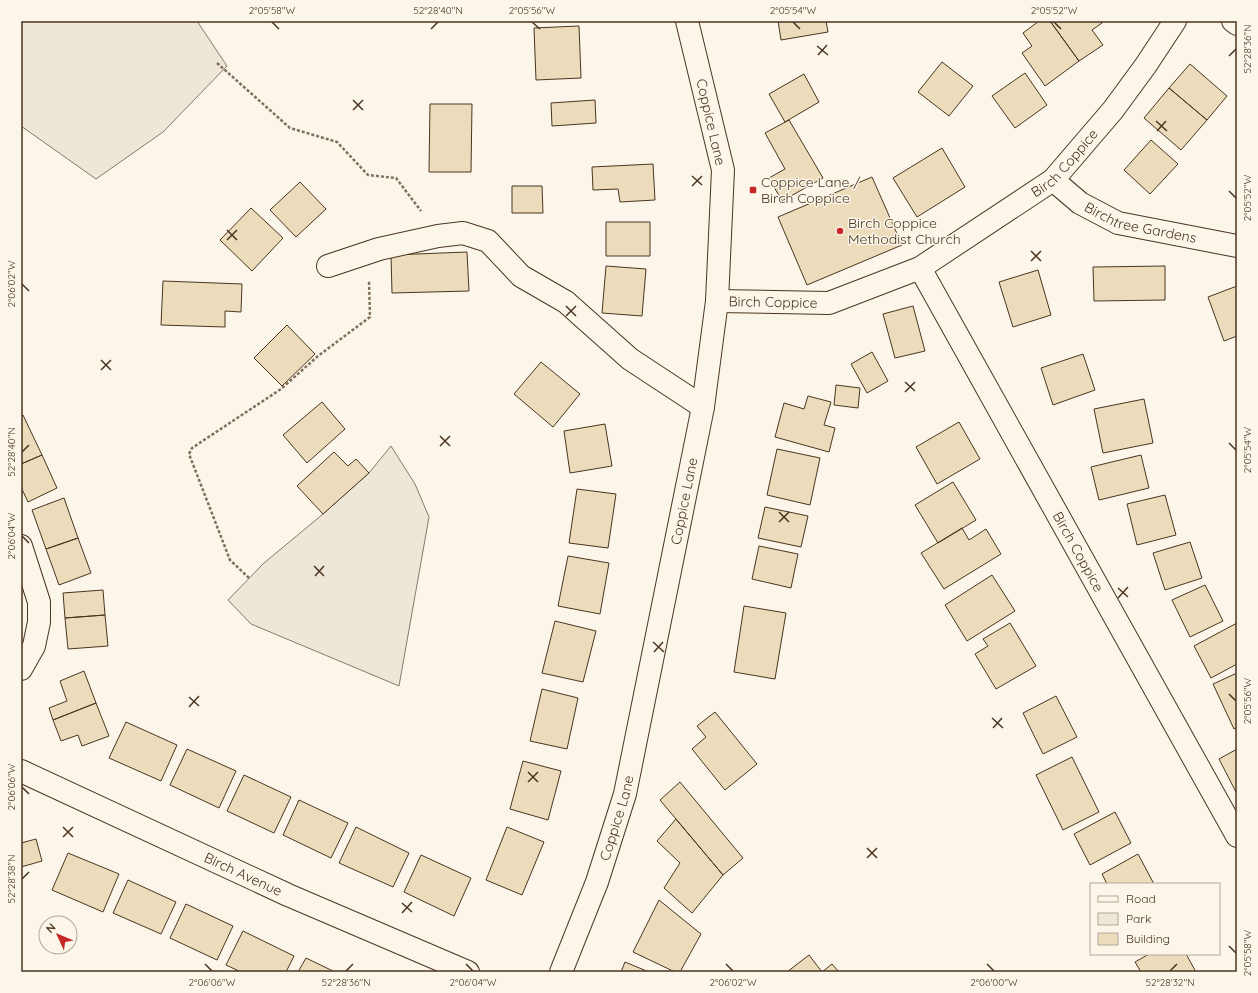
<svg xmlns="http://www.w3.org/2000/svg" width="1258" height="993" font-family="Quicksand,sans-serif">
  <rect width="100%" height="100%" fill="#fbf6e9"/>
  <path fill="#ede6d9" stroke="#887966" d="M21 21H197L227 66 163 132 96 179 21 126Z
    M391 446 415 484 429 517 399 686 251 624 228 600 264 563 323 514 369 473Z"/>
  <path fill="#ecdcbc" stroke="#4a3520" d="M778 21H826L828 32 781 40Z
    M1039 21H1050L1079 61 1045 86 1022 53 1032 46 1023 33Z
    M1050 21H1101L1102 23 1092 30 1103 45 1079 61Z
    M579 26 581 78 536 80 534 28Z
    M942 62 973 86 949 116 918 92Z
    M1190 64 1227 96 1207 120 1169 88Z
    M1025 73 1047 105 1015 128 992 96Z
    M804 74 819 102 785 122 769 94Z
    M1169 88 1207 120 1181 150 1144 118Z
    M595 100 596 123 552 126 551 103Z
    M430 104H472L471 172H429Z
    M789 120 823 178 782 201 769 178 785 169 765 133Z
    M1151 140 1178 164 1150 194 1124 170Z
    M942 148 965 187 917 217 893 178Z
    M653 164 655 200 620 202 618 189 593 190 592 167Z
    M872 177 902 245 807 285 778 217Z
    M300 182 326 209 296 237 270 210Z
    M512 186H542L543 213H512Z
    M251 208 283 238 252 271 220 240Z
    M606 222H650V256H606Z
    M467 252 469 291 392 293 391 255Z
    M606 266 646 269 642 316 602 313Z
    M1165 266V300L1094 301 1093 267Z
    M1038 270 1051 315 1013 327 999 282Z
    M163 281 242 284 241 312 225 311V327L161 325Z
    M1237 286V336L1224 341 1208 297Z
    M913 306 925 351 895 358 883 314Z
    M287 325 315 354 282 386 254 358Z
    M872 352 888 381 867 393 851 364Z
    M1083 354 1095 390 1053 405 1041 368Z
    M541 362 580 394 553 427 514 394Z
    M836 385 860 388 858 408 834 405Z
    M808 396 831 402 824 425 835 428 829 452 775 437 784 403 804 409Z
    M1144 399 1153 443 1103 453 1094 409Z
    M322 402 345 429 307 463 283 435Z
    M23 415 42 455 21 464V416Z
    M959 422 980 459 937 484 916 447Z
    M605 424 612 466 570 473 564 431Z
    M777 449 820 458 810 505 767 495Z
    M334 452 348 466 356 459 369 473 323 514 297 486Z
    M42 455 57 488 28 502 21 487V464Z
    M1141 455 1149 488 1099 500 1091 467Z
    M953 482 976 520 938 543 915 505Z
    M577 489 616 494 608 548 569 543Z
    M1165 495 1176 535 1137 545 1127 504Z
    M64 498 78 538 46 549 32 510Z
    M765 507 808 516 801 547 758 538Z
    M962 528 969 540 986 529 1001 554 944 589 921 553Z
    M78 538 91 573 59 585 46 549Z
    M1190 542 1202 578 1165 590 1153 553Z
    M759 546 798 554 791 588 752 579Z
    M568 556 609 563 600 614 558 606Z
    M992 575 1015 611 967 641 945 605Z
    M1205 585 1223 621 1190 637 1172 600Z
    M103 590 105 615 65 618 63 593Z
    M744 606 786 613 775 679 734 672Z
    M105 615 108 646 68 649 65 618Z
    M555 621 596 631 583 682 542 673Z
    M1010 623 1036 666 996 689 975 654 988 646 983 639Z
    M1237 623V664L1211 678 1194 646Z
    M84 671 96 703 53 720 49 708 67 701 60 681Z
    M1237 673V727L1234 729 1213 684Z
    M542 689 578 698 567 749 530 741Z
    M1056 696 1077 737 1043 754 1023 713Z
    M96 703 109 736 82 746 78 735 61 741 53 720Z
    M715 712 757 764 725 790 692 749 706 737 697 726Z
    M126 722 177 745 161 781 109 758Z
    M187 749 236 771 219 808 170 785Z
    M1237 749V794L1219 759Z
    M1072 757 1099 812 1063 830 1036 775Z
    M523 761 561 771 548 820 510 809Z
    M244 775 291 797 274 833 227 811Z
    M680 782 743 858 723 875 660 800Z
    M299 800 348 823 331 858 283 835Z
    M1115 812 1131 843 1090 865 1074 834Z
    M676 819 723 875 692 913 664 888 680 863 657 841Z
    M356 827 409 853 393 887 339 863Z
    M507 827 544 842 522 895 486 880Z
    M36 839 42 861 21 867V843Z
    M68 853 119 874 103 912 52 890Z
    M1138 854 1154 884H1107L1102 874Z
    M421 855 471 878 454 916 404 892Z
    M128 880 176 902 161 934 113 913Z
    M659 900 701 934 680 972H675L633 952Z
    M186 904 233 926 217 960 170 938Z
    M243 931 294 956 286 972H241L226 965Z
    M1149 954H1186L1196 972H1141L1135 962Z
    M809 955 822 972 832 964 839 972H787Z
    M306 958 335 972H298Z
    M625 962 649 972H621Z"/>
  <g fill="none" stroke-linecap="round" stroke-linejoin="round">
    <defs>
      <g id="minor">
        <path d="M1233 21 1237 24"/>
        <path id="s1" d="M1053 180 1080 203 1118 223 1237 246"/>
        <path d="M328 266 379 249 438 236 463 233 488 241 521 276 566 302 630 359 703 407"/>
        <path id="s2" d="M920 268 1237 836"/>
        <path id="s3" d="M717 301 829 303 920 268 1053 180 1113 110 1146 65 1175 21"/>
        <path d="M21 546 39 602V622L34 646 21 669"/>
        <path id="s4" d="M21 771 288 895 468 972"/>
        <path id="s5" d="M561 972 597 882 625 794 703 407 717 301 723 170 687 21"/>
      </g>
    </defs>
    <use href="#minor" stroke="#4a3520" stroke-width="24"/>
    <path stroke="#7f6f5c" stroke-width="2.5" stroke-dasharray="3 2" stroke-linecap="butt" d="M217 63 290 128 337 142 368 175 396 178 421 211
      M249 578 230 560 189 454 192 448 281 389 318 356 370 317 369 281"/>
    <use href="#minor" stroke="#fbf6e9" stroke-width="22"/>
  </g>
  <path fill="none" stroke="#4a3520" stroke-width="1.5" d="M272 22 279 29M532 22 540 29M793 22 800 29M1054 22 1061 29M431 29 438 22M817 46 828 55M818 55 827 45M1229 56 1236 49M353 100 363 110M353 110 363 100M1156 121 1167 131M1157 131 1166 121M692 176 702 185M692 186 702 176M1229 191 1236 198M227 230 237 240M227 240 237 230M1031 251 1041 261M1031 261 1041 251M22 284 29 291M566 306 576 316M566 316 576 306M101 360 111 370M101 370 111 360M905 382 915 391M905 392 915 382M440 436 450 446M1229 443 1236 450M440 446 450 436M22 452 29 445M779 512 789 522M779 522 789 512M22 536 29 543M314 566 324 576M315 576 324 566M1118 588 1128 597M1118 598 1128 587M653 642 664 652M654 652 663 642M1229 694 1236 701M189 697 199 706M189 707 199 696M992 718 1003 728M993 728 1002 718M528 772 538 782M528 782 538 772M22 787 29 794M63 827 73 837M63 837 73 827M867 848 877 858M867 858 877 848M22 879 29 872M402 903 412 912M402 913 412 902M1229 946 1236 953M205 964 212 971M466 964 473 971M726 964 733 971M987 964 994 971M346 971 353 964M1170 971 1177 964"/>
  <g fill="#c62828" stroke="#fbf6e9" stroke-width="1.5">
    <rect x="749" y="186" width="8" height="8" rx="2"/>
    <circle cx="840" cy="231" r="4"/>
  </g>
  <g text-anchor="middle" stroke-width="3" stroke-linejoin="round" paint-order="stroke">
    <g font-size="14" fill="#4a3520" stroke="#fbf6e9">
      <text transform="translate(711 122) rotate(77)" y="5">Coppice Lane</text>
      <text dy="5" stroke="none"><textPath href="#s3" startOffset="389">Birch Coppice</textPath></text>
      <text dy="5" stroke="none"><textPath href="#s1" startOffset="100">Birchtree Gardens</textPath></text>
      <text dy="5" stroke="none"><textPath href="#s3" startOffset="56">Birch Coppice</textPath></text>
      <text dy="5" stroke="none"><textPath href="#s5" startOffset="488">Coppice Lane</textPath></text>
      <text dy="5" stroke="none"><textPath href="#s2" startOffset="325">Birch Coppice</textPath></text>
      <text dy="5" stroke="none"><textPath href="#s5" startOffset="164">Coppice Lane</textPath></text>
      <text dy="5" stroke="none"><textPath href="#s4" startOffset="245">Birch Avenue</textPath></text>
    </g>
    <g font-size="14" fill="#4a3520" stroke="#fbf6e9" text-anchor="start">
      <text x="761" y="187">Coppice Lane /<tspan x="761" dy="16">Birch Coppice</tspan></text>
      <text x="848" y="228">Birch Coppice<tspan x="848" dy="16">Methodist Church</tspan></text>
    </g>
  </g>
  <rect width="1258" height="993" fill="none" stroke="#fbf6e9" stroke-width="44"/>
  <rect x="1090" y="883" width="130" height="72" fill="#fbf6e9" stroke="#b4a999"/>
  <rect x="1098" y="896" width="20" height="6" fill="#fbf6e9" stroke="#b4a999"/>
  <text x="1126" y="903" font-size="12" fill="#4a3520">Road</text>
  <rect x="1098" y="913" width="20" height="12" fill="#ede6d9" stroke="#b4a999"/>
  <text x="1126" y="923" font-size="12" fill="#4a3520">Park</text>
  <rect x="1098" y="933" width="20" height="12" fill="#ecdcbc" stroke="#b4a999"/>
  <text x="1126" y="943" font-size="12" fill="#4a3520">Building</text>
  <g transform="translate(58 935) rotate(314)"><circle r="19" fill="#fbf6e9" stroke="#b4a999"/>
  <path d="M0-3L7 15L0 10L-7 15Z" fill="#c62828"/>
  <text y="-6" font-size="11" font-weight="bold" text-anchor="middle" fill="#4a3520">N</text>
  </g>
  <rect x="22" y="22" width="1214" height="949" fill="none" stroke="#4a3520" stroke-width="1.5"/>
  <g font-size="10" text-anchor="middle" fill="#4a3520">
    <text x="272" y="14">2°05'58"W</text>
    <text x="438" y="14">52°28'40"N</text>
    <text x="532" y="14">2°05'56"W</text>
    <text x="793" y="14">2°05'54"W</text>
    <text x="1054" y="14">2°05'52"W</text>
    <text transform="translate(1247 49) rotate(-90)" y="4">52°28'36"N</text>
    <text transform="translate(1247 198) rotate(-90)" y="4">2°05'52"W</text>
    <text transform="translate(11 284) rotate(-90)" y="4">2°06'02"W</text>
    <text transform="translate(1247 450) rotate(-90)" y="4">2°05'54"W</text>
    <text transform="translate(11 452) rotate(-90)" y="4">52°28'40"N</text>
    <text transform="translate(11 536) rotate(-90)" y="4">2°06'04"W</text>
    <text transform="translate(1247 701) rotate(-90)" y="4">2°05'56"W</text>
    <text transform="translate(11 787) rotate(-90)" y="4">2°06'06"W</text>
    <text transform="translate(11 879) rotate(-90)" y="4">52°28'38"N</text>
    <text transform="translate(1247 953) rotate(-90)" y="4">2°05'58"W</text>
    <text x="212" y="986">2°06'06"W</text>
    <text x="346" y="986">52°28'36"N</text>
    <text x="473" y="986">2°06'04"W</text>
    <text x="733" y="986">2°06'02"W</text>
    <text x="994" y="986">2°06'00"W</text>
    <text x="1170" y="986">52°28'32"N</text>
  </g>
</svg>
